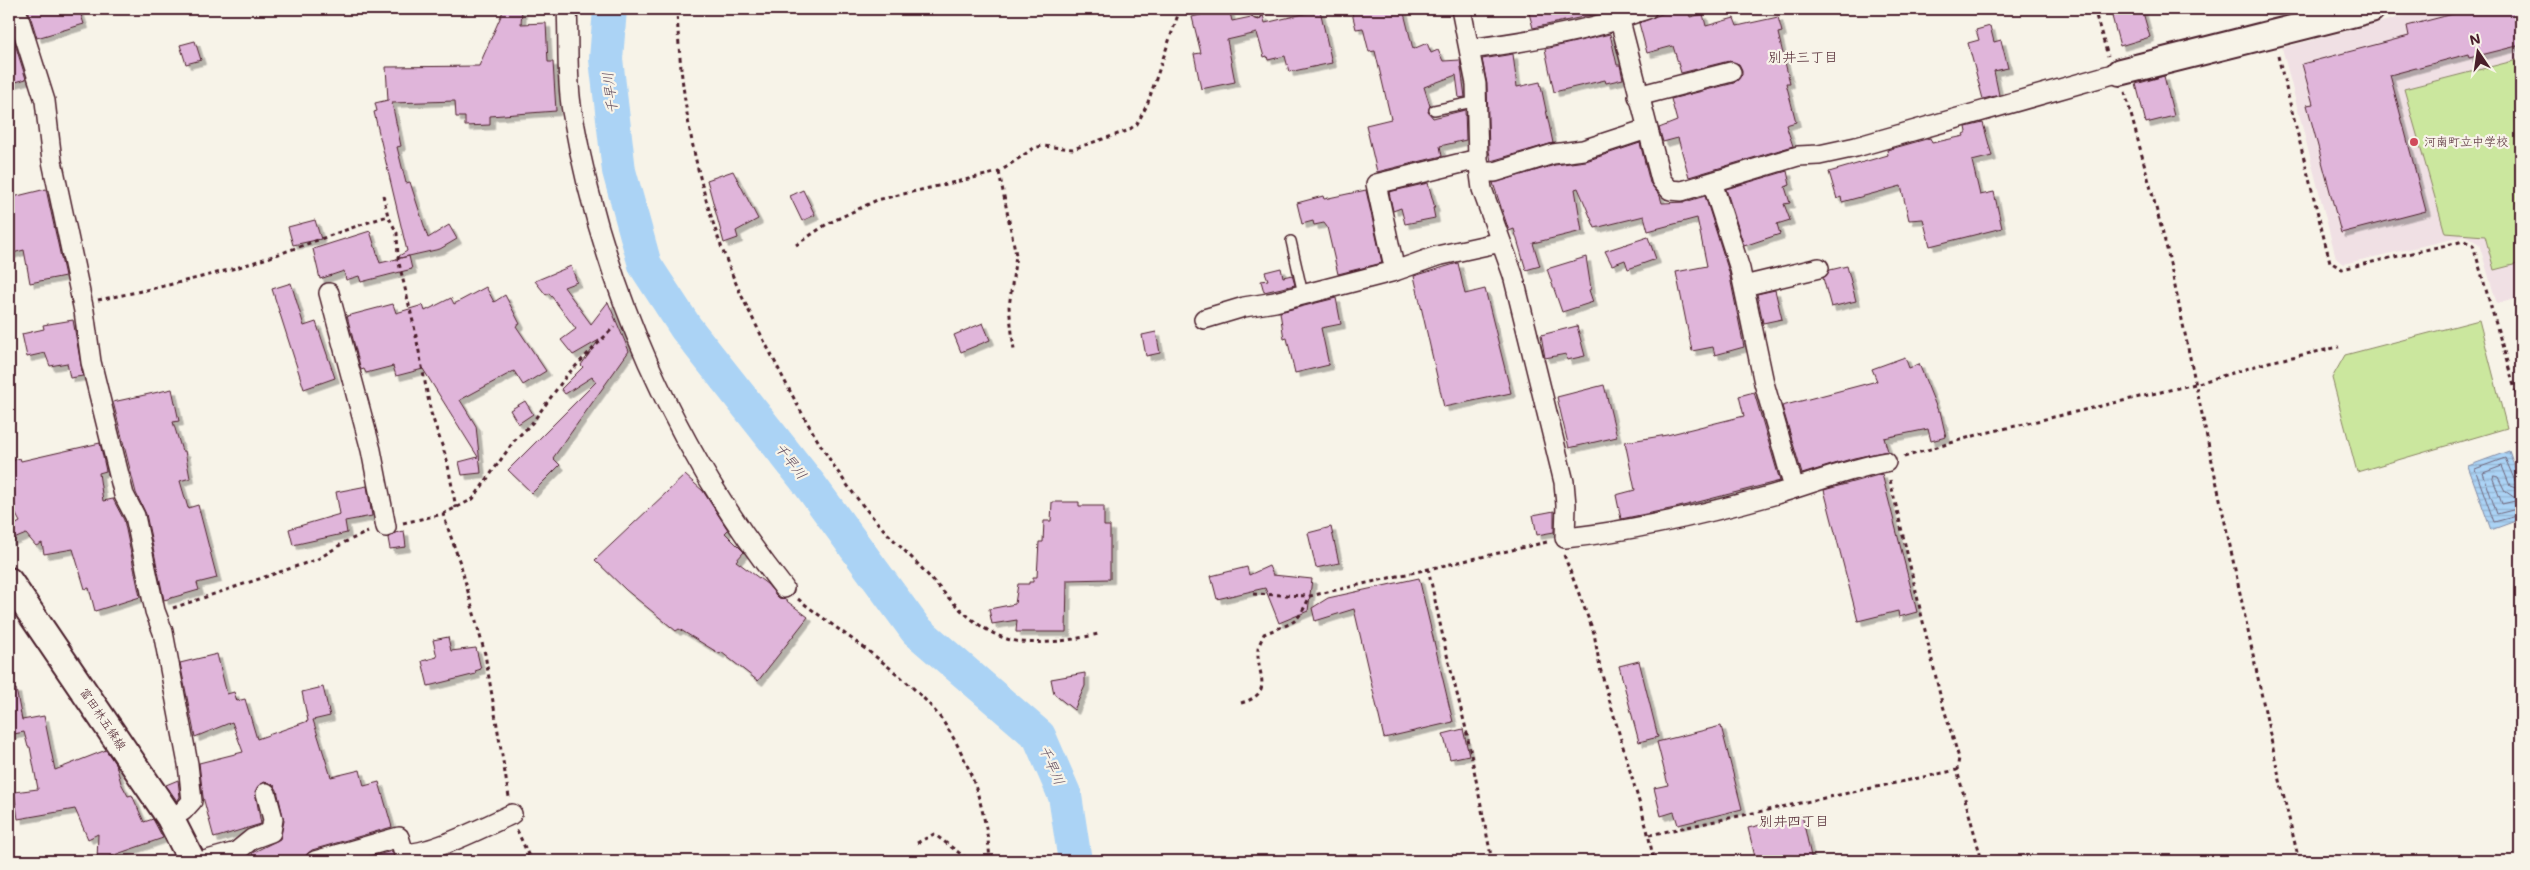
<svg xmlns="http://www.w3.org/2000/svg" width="2530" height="870" font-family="Mali,'Klee One',sans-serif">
  <defs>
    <pattern id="water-rules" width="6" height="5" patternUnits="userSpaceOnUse" patternTransform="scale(1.25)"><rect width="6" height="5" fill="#abd3f5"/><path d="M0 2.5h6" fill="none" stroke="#95b5d2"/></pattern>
    <filter id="shadow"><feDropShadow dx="4.5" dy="4.5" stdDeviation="0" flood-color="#0004"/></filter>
  </defs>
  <rect width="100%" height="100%" fill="#f7f3e8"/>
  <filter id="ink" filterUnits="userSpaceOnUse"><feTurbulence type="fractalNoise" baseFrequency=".02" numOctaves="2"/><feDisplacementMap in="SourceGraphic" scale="10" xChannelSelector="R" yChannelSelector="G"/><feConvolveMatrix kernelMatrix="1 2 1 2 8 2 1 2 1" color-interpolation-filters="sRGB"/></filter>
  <g filter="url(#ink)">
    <path fill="#f0e0e4" d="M2431 9H2521V297L2497 304 2479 244 2466 236 2343 264 2336 258 2282 48Z"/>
    <path fill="#cbe79e" stroke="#8a8364" d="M2521 59V263L2494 270 2485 236 2445 233 2404 89Z
      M2479 320 2507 428 2357 472 2332 378 2345 355Z"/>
    <path fill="url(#water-rules)" stroke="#848ba4" d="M2509 451 2521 485V519L2491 530 2468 466Z"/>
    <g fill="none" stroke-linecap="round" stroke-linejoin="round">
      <path stroke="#71677c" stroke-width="1" d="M2494 476 2498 477 2505 491 2515 498V501L2502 504 2493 479Z
        M2521 484 2515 481 2505 458 2475 469 2494 522 2521 515
        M2521 490 2510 486 2502 466 2483 473 2497 514 2521 508"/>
      <path stroke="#abd3f5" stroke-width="34" d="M610 9 606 59 619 171 645 265 686 328 810 485 916 630 1039 736 1065 796 1075 861"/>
    </g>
    <path fill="#e0b5da" stroke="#4a1f2b" filter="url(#shadow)" d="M28 9H79L84 24 37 38Z
      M504 9H522L521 24 546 23 548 62H553L556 111 490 116V125L465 126V117H456L455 101 392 103 401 146 397 147 406 183 410 182 428 238 449 225 457 239 440 249 400 258 399 256 407 251 374 112 377 111 375 103 388 100 386 67 479 66Z
      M1207 9H1229L1232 21 1251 17 1259 20 1263 15 1265 23 1320 10 1332 63 1289 72 1285 56 1268 60 1267 56 1264 57 1257 33 1227 40 1235 82 1201 89 1194 54 1201 53 1192 17 1208 13Z
      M1351 9H1403L1413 49 1427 43 1431 53 1438 50 1443 61 1460 60 1465 97 1459 98 1456 75 1424 87 1430 106 1428 112 1433 118 1465 110 1466 140 1440 146 1442 156 1377 172 1366 125 1391 119 1375 51 1369 52 1363 28 1356 29Z
      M1528 9H1605V12L1533 28Z
      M1668 9H1688L1690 17 1703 14 1706 26 1734 18 1737 26 1778 17 1782 32 1778 33 1790 83H1786L1796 122 1786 125 1793 146 1689 177 1678 138 1663 142 1659 128 1677 121 1671 99 1734 83 1742 75V70L1739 64 1729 61 1681 73 1673 46 1647 53 1639 23 1669 11Z
      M2110 9H2142L2150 37 2120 46Z
      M2472 9H2521V45L2469 58 2468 54 2390 75 2426 211 2341 233 2307 105 2313 104 2302 64 2409 36 2407 26Z
      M9 25 26 79 9 84Z
      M1990 26 1994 42 2001 40 2008 68 1994 71 1999 95 1983 99 1968 43 1979 40 1976 30Z
      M1610 34 1617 65H1620L1623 79 1606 83 1605 80 1554 92 1545 49Z
      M195 41 201 60 186 64 180 45Z
      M1513 54 1517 87 1540 82 1553 143 1491 161 1489 151 1487 84 1482 59Z
      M2164 76 2174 116 2146 123 2136 84Z
      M1983 123 1992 156 1972 161 1980 195 1994 192 2002 228 1930 246 1923 219 1909 220 1901 186 1842 202 1841 197 1837 199 1829 172 1888 155 1887 150 1930 138 1932 143 1964 136 1963 134 1967 132 1966 127Z
      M1640 143 1650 183 1660 196 1662 203 1685 202 1705 196 1729 272 1744 347 1715 355 1713 347 1692 351 1676 272 1707 266 1697 218 1648 231 1644 216 1595 228 1578 188 1575 189 1582 231 1533 243 1540 266 1526 270 1514 229 1509 231 1493 183 1555 165 1586 161Z
      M733 171 758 219 736 231 738 238 724 243 707 180Z
      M1787 171 1790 185 1785 187 1790 203 1784 204 1790 220 1777 224 1780 234 1744 246 1726 189Z
      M1428 183 1435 208H1433L1435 218 1405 224 1401 208 1393 211 1389 192Z
      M46 189 65 276 30 283 24 250 9 254V198Z
      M803 190 815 215 802 221 790 196Z
      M1366 190 1382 263 1338 274 1327 227 1324 223 1314 225 1313 221 1302 224 1297 203 1323 196 1324 199Z
      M315 220 321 239 293 245 288 227Z
      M370 231 380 263 409 256 412 269 361 282 359 276 346 280 344 271 320 279 313 249Z
      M1648 237 1656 259 1628 269 1625 260 1612 265 1605 251Z
      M1586 257 1591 289 1589 290 1593 302 1562 312 1547 269Z
      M1458 263 1465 294 1485 289 1511 393 1444 407 1414 276Z
      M571 266 577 282 564 287 591 324 608 302 629 351 553 458 560 465 532 493 508 470 596 382 592 377 565 394 561 389 583 367 581 365 599 340 573 355 561 340 576 329 549 293 546 295 535 281Z
      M1847 266 1856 301 1831 307 1823 278 1830 270Z
      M1281 268 1283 277 1292 275 1295 285 1264 292 1261 281 1268 280 1265 272Z
      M291 283 304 326 316 322 335 378 304 389 272 289Z
      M486 287 494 302 505 295 520 324 516 326 546 371 523 385 514 371 460 400 476 426 481 473 462 475 459 462 478 457 423 369 396 376 393 366 366 373 364 369 361 370 347 316 393 304 396 313 423 305 425 311 451 298 454 304Z
      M1775 290 1782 319 1763 323 1757 294Z
      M1336 298 1341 324 1321 328 1329 365 1295 373 1287 338 1284 339 1280 312Z
      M73 320 83 376 70 378 67 363 50 366 45 353 27 357 22 334 44 329 43 325Z
      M983 323 990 340 961 352 954 335Z
      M1577 326 1585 356 1567 360 1566 354 1545 358 1541 335Z
      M1156 332 1160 353 1146 356 1142 335Z
      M1905 357 1909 368 1919 364 1938 411H1940L1946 437 1931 441 1928 429 1884 438 1888 451 1854 458 1802 474 1782 406 1877 381 1872 369Z
      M1604 385 1617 437 1569 448 1557 397Z
      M172 389 179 421 173 422 182 451H185L190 478 180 481 188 508 198 505 217 578 197 583 199 590 164 600 146 514 136 493 113 402Z
      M1754 392 1780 481 1675 508 1621 519 1616 495 1635 490 1625 442 1667 435 1744 416 1739 396Z
      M525 401 533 414 518 424 510 410Z
      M100 443 106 471 99 473 103 501 113 499 124 520 140 597 95 611 89 588 85 589 73 549 44 554 42 543 36 546 26 534 9 541V528L20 522 9 501V462L20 458 21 461Z
      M1882 474 1917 612 1899 617 1898 611 1858 621 1824 490Z
      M685 475 703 491 728 530 725 533 744 552 736 561 767 584 779 598 784 599 808 617 758 681 721 652 720 654 679 629 676 631 626 590 595 560Z
      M367 486 372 516 345 521 347 533 293 545 289 529 340 514 336 492Z
      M1052 502H1079V506H1104V526H1110V579L1067 580 1066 632H1016L1017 620 992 624 989 609 1015 604 1018 584H1029V582H1033V577H1037L1039 542H1043L1044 521H1051Z
      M1554 511V532L1537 535 1533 515Z
      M1331 527 1339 563 1316 568 1308 533Z
      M404 531 406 547 390 549 388 538 395 533Z
      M1269 566 1273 575 1312 579 1308 611 1279 623 1265 588 1217 599 1211 576 1247 567 1249 575Z
      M1419 578 1453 722 1384 738 1354 609 1315 621 1312 608 1328 598Z
      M448 637 451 651 476 648 481 669 475 671 476 674 428 686 422 661 437 657 433 640Z
      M217 654 227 694 234 692 237 701 245 699 257 739 308 721 302 692 323 687 330 716 313 720 331 777 360 770 364 786 379 782 392 827 312 850 307 854 304 861H255L252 853 280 839 284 821 277 790 274 785 264 782 255 791 261 824 214 838 203 797 199 763 243 752 232 722 195 737 180 663Z
      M1639 661 1658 737 1639 742 1619 666Z
      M1085 673V686L1074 710 1054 694 1051 679Z
      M16 689 22 720 44 716 55 770 106 750 116 765 121 783 128 796 132 795 144 822 153 819 163 838 97 861 98 834 88 839 75 809 18 819 14 792 38 789 30 747H28L24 732 9 735V690Z
      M1721 726 1742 809 1678 825 1674 812 1661 816 1654 788 1668 785 1657 742Z
      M1463 729 1469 755 1450 759 1443 734Z
      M178 780 180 797 177 801 166 785Z
      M1802 815 1812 861H1756L1748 828Z
      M392 851 395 859 386 861H355Z"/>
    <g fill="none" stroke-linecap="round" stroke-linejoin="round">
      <defs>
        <path id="lane" d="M1256 9 1257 14
          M1434 110 1478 101
          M1291 241 1303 294"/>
        <path id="street" d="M16 9 45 101 52 161 84 311 91 362 124 495 135 516 155 611 163 632 188 764 192 801 183 811 170 818
          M567 9C569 42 566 78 572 111 602 285 674 449 784 588
          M1461 9 1476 84 1478 159 1482 189 1513 275 1564 482 1566 505 1565 538C1635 531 1705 514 1773 495 1811 484 1847 469 1886 462
          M1617 9 1661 180 1670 190 1682 191 1798 156 1819 155 1856 147 2120 72
          M1470 49C1515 43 1560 36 1603 24 1618 20 1632 13 1647 9
          M1638 96 1731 72
          M1480 172H1495L1553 154 1583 150 1647 129
          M1712 182 1740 269 1764 383 1794 488
          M1395 271 1376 184 1478 159
          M1744 286 1819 268
          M329 293 371 450 386 527
          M1204 319 1244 307 1275 302 1395 271 1437 256 1501 242
          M204 861 236 852 252 839 271 832 273 819 266 793
          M315 861 399 837 404 853C428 856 488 825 512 814"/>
        <path id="secondary" d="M2120 72 2371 9
          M9 581 170 818 192 861"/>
      </defs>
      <use href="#lane" stroke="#4a1f2b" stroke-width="12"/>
      <use href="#street" stroke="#4a1f2b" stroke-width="22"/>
      <use href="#secondary" stroke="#4a1f2b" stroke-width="30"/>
      <path stroke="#4a1f2b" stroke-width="3" stroke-dasharray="4 4" stroke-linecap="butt" d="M677 9C680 97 696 186 730 269 743 302 761 334 777 366 803 417 833 471 870 514 884 531 900 546 916 562 942 590 970 627 1007 639 1032 647 1073 640 1098 634
        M2094 9 2108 56
        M2278 56 2330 262 2342 269 2464 241 2473 245 2521 410
        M2125 92 2167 249 2276 763 2299 861
        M999 172 1016 255 1009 307 1014 350
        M383 195 388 216 397 233 398 259 414 326 431 413 447 460 456 508
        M796 245 827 224 877 200 999 172 1034 148 1042 146 1073 149 1127 131 1137 124 1147 105 1180 9
        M98 300C143 291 188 281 232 269 285 254 335 232 388 216
        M1904 457 1977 435 2195 384 2269 362 2339 347
        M1890 480 1941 699 1959 758 1957 770 1982 861
        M443 514 473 499 514 441 532 423 567 375 614 327
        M403 523 443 514 461 566 485 654 509 797
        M1564 555 1594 633 1600 668 1647 829 1654 861
        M1428 568 1446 651 1466 729 1492 861
        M1253 594 1310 596 1547 542
        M798 599C841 633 906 673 939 716 969 756 987 811 990 861
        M173 608 318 559 345 542 368 532
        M1241 703C1276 693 1256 674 1258 649 1259 644 1262 639 1264 634 1294 621 1295 628 1310 596
        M517 830 531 861
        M1649 835 1957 770
        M917 843 934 834 970 861"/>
      <use href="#lane" stroke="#f7f3e8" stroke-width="9"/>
      <use href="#street" stroke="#f7f3e8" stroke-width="19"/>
      <use href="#secondary" stroke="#f7f3e8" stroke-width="26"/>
    </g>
  </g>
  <circle fill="#d1495b" stroke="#f7f3e8" stroke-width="2" cx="2414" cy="142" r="5"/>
  <g text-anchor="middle" stroke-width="4.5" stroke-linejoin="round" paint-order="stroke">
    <g font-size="12" fill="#4a1f2b" stroke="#f7f3e8" text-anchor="start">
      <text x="2424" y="146">河南町立中学校</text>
    </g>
    <g font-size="12" fill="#4a1f2b" stroke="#f7f3e8">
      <text transform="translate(103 719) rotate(56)" y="4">富田林五條線</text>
    </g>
    <g font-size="14" fill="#4a1f2b" stroke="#f7f3e8">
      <text x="1803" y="62">別井三丁目</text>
      <text x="1794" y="826">別井四丁目</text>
    </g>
    <g font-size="14" font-style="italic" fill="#624c5e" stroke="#f7f3e8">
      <text transform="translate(610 93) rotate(-97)" y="5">千早川</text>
      <text transform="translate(791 461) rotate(52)" y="5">千早川</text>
      <text transform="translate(1052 765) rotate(66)" y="5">千早川</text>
    </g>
  </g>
  <rect width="2530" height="870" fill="none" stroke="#f7f3e8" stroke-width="30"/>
  <rect x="15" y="15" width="2500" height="840" fill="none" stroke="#4a1f2b" stroke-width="2" filter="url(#ink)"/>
  <g transform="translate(2478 52) rotate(347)" stroke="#f7f3e8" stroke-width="4" paint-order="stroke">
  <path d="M0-4L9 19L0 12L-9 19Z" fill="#4a1f2b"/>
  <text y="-8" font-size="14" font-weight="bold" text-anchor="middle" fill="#4a1f2b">N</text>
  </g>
</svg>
